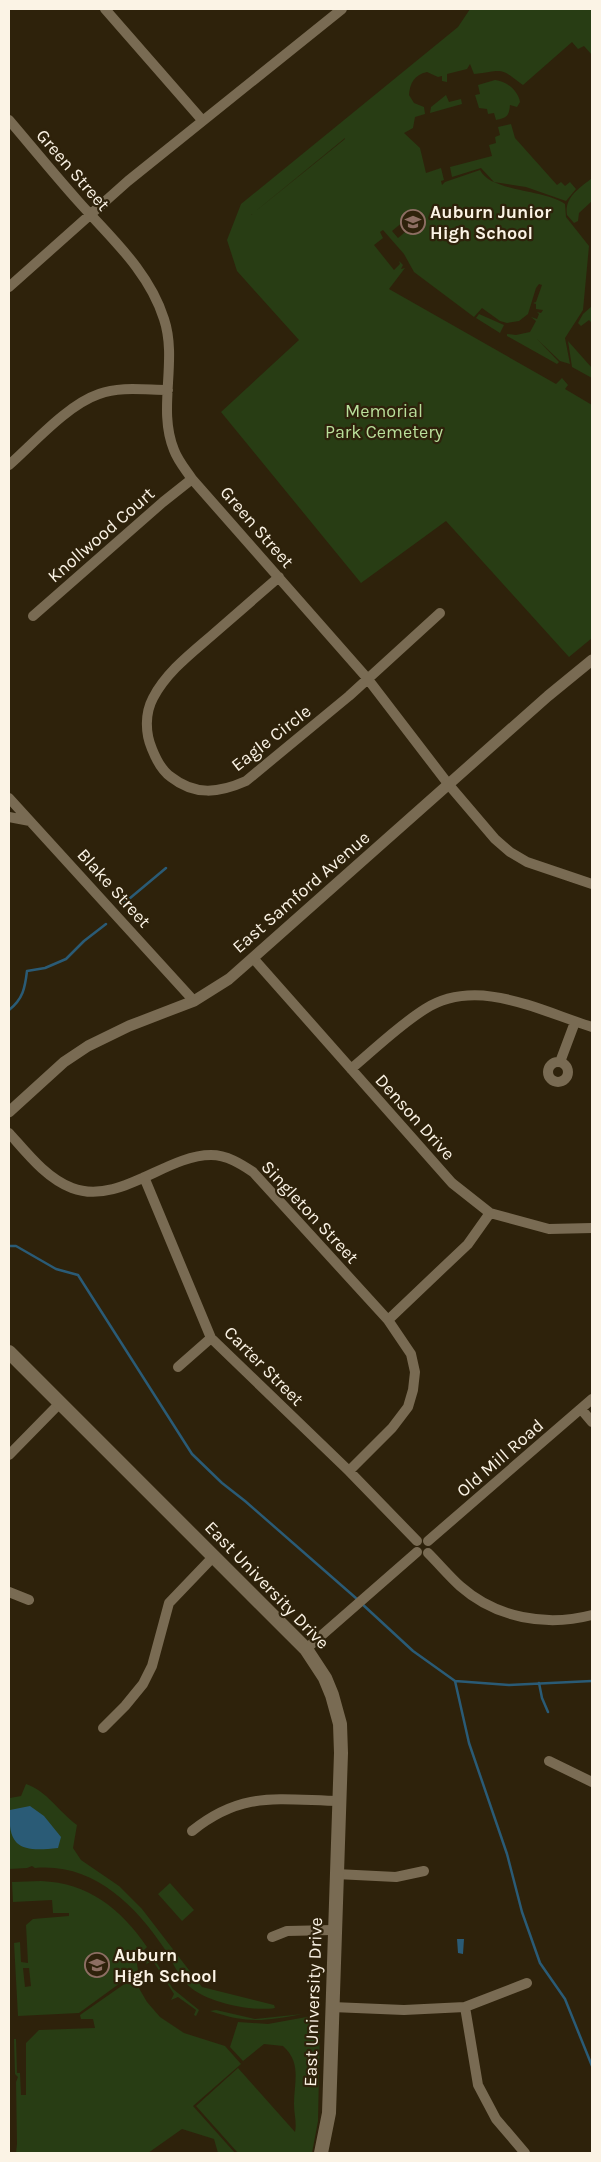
<svg xmlns="http://www.w3.org/2000/svg" width="601" height="2162" font-family="Karla,sans-serif">
  <rect width="100%" height="100%" fill="#2e220b"/>
  <path fill="#283d14" fill-rule="evenodd" d="M470 9H592V55L584 46 578 49 572 42 523 85C498 66 504 71 474 74L470 64 467 69 447 74V82L442 81V76L438 77 427 72C414 75 410 83 409 95L414 103 424 107 425 114 415 117 413 128 404 133 420 148 426 173 441 168 444 180 441 181 442 185 445 182 480 170C491 192 543 189 565 204L566 217 589 246 583 310 565 338 570 364 560 361 537 339 559 362 557 364 507 336V334L516 335 530 332 536 321 531 317 537 319 539 314 537 312 541 313 543 310 536 309V304L533 303 536 302 542 285 539 284 536 288 528 314 519 321 507 323 500 321 482 308 474 317 414 272 404 254 383 230 380 232 383 238 374 245 394 270 400 264 399 261 403 265 401 269 405 268 389 289 556 384 562 378 568 385 565 389 592 405V638L569 657 446 521 361 583 221 412 299 340 237 271 227 240 241 204 458 27ZM345 138V139L251 215ZM416 211 422 218 398 238 392 231Z
    M495 80C506 81 518 90 520 102L517 107 510 105C509 116 507 118 496 120L494 113 488 114 487 109 479 108 475 95 480 94 478 85Z
    M446 95 449 102 461 99 462 104 430 113 431 107Z
    M511 124 515 138 557 185 561 182 565 186 570 182 576 189 566 201 526 187 494 182 481 168 452 177 450 167 492 156 489 145 496 143 495 137 500 135 498 127Z
    M592 178V201L579 213 578 221 574 223 567 215C564 197 580 188 592 178Z
    M592 306V323L589 320 581 326 578 323 583 314Z
    M479 314 504 325 500 333 476 318Z
    M568 341 592 368V378L572 367Z
    M26 1784C47 1791 59 1812 77 1825L73 1848 81 1860 119 1886 142 1909 202 1987 274 2005 275 2008C252 2012 202 2002 186 1983 177 1973 171 1959 164 1948 134 1904 93 1863 35 1868L32 1866 27 1868 9 1869V1795L10 1798 21 1796Z
    M41 1881C89 1883 121 1909 147 1947L136 1958 138 1970 79 2013 18 2016 14 1943 20 1942 21 1962 28 1963 26 1925 33 1919 69 1916V1913H53L52 1900 13 1902 12 1882ZM23 1968H29L31 1986 25 1987Z
    M170 1883 194 1910 182 1921 158 1894Z
    M153 1957 173 1989 199 2010 196 2016 194 2015 196 2010 178 1997 171 2000 174 1994 153 1961 146 1964 147 1961Z
    M133 1978 147 2002 160 2017 184 2033 225 2046 241 2064 193 2106 235 2153H218L214 2139 182 2129 148 2153H16L17 2144 16 2082 18 2077 15 2074 14 2039H16L17 2073H20L21 2095H26V2043L39 2030 95 2028 93 2019H81L80 2015Z
    M216 2010 255 2019 303 2014C264 2021 249 2024 210 2011Z
    M312 2016 316 2017 320 2023 318 2121 312 2153H238L196 2106 238 2068 295 2132C297 2123 294 2114 294 2104 294 2082 302 2063 283 2046L264 2044 243 2061 230 2047 238 2022 268 2024Z"/>
  <path fill="#2a5b76" d="M30 1806 44 1816 61 1837 58 1848C23 1852 7 1849 10 1810Z
    M457 1939H464L463 1954 458 1953Z"/>
  <g fill="none" stroke-linecap="round" stroke-linejoin="round">
    <path stroke="#2a5b76" stroke-width="2.5" d="M123 904 166 868
      M9 1010C23 999 25 988 27 971L45 968 66 959 84 941 106 924
      M9 1246H16L56 1269 78 1275 192 1454 222 1483 245 1501 357 1599
      M361 1603 413 1651 455 1681 469 1743 507 1854 522 1912 540 1963 565 1999 592 2066
      M455 1681 509 1685 592 1681
      M539 1683 542 1698 548 1712"/>
    <path stroke="#796b53" stroke-width="10" d="M105 9 202 120
      M9 120C32 147 54 174 78 201 110 237 149 271 164 319 178 361 157 409 174 450 178 461 186 470 192 479L367 678 449 785 495 839 510 852 527 862 592 884
      M9 287 128 181 342 9
      M9 465C34 443 67 405 99 394 120 386 146 390 168 390
      M279 577C256 597 233 617 210 637 189 655 166 673 153 698 145 713 145 733 152 749 156 759 162 771 171 777 195 796 219 793 246 781L349 696 440 613
      M33 616 163 502 192 479
      M9 798 194 1001
      M9 817 30 821
      M253 958 452 1183 490 1213 549 1229 592 1228
      M560 1062 575 1022
      M548 1072a10 10 0 1 1 20 0a10 10 0 1 1-20 0Z
      M351 1069C375 1049 398 1026 425 1009 477 976 540 1011 592 1027
      M9 1133C27 1153 46 1178 72 1188 119 1206 166 1155 211 1155 227 1155 241 1164 253 1172L388 1320 411 1354 415 1372 413 1390 408 1407 392 1428 349 1471
      M144 1177 211 1338 349 1471 417 1541
      M388 1320 468 1244 490 1213
      M178 1367 211 1338
      M581 1409 592 1422
      M9 1455 59 1404
      M428 1541 592 1399
      M428 1553C439 1564 449 1576 460 1586 496 1618 546 1627 592 1615
      M9 1592 29 1600
      M306 1649 417 1552
      M103 1728 125 1706 143 1684 152 1666 169 1603 214 1556
      M549 1761 592 1782
      M192 1831C243 1790 279 1800 340 1801
      M336 1874 396 1877 424 1871
      M272 1937 287 1931 333 1930
      M332 2007 404 2010 465 2007 527 1983
      M465 2007 478 2085 496 2119 525 2153"/>
    <path stroke="#796b53" stroke-width="11" d="M9 1112 64 1062 88 1046 129 1026 194 1001 229 979 548 696 592 660"/>
    <path stroke="#796b53" stroke-width="14" d="M9 1352 306 1649 325 1678 332 1695 340 1724 341 1753 329 2113 321 2153"/>
  </g>
  <defs>
    <symbol id="school-ring" viewBox="-11 -11 22 22"><circle r="9.5" fill="#2e220b" stroke="#8d6e63" stroke-width="1.5"/><path d="M0-5L7-2L0 1L-7-2ZM-4 1L0 2.5L4 1V4Q0 6-4 4Z" fill="#8d6e63"/></symbol>
  </defs>
  <g fill-rule="evenodd">
    <use href="#school-ring" x="399" y="208" width="28" height="28"/>
    <use href="#school-ring" x="83" y="1951" width="28" height="28"/>
  </g>
  <g text-anchor="middle" stroke-width="4.5" stroke-linejoin="round" paint-order="stroke">
    <g font-size="18" fill="#fbf3e5" stroke="#2e220b">
      <text transform="translate(73 170) rotate(49)" y="6">Green Street</text>
      <text transform="translate(257 527) rotate(49)" y="6">Green Street</text>
      <text transform="translate(101 535) rotate(-41)" y="6">Knollwood Court</text>
      <text transform="translate(271 738) rotate(-38)" y="6">Eagle Circle</text>
      <text transform="translate(114 888) rotate(48)" y="6">Blake Street</text>
      <text transform="translate(301 892) rotate(-41)" y="6">East Samford Avenue</text>
      <text transform="translate(415 1117) rotate(48)" y="6">Denson Drive</text>
      <text transform="translate(310 1212) rotate(47)" y="6">Singleton Street</text>
      <text transform="translate(264 1366) rotate(45)" y="6">Carter Street</text>
      <text transform="translate(500 1458) rotate(-41)" y="6">Old Mill Road</text>
      <text transform="translate(267 1585) rotate(46)" y="6">East University Drive</text>
      <text transform="translate(313 2002) rotate(-88)" y="6">East University Drive</text>
    </g>
    <g font-size="18" font-weight="bold" fill="#fbf3e5" stroke="#2e220b" text-anchor="start">
      <text x="430" y="218">Auburn Junior<tspan x="430" dy="21">High School</tspan></text>
      <text x="114" y="1961">Auburn<tspan x="114" dy="21">High School</tspan></text>
    </g>
    <g font-size="18" fill="#b9de9a" stroke="#2e220b">
      <text x="384" y="417">Memorial<tspan x="384" dy="21">Park Cemetery</tspan></text>
    </g>
  </g>
  <rect width="601" height="2162" fill="none" stroke="#fbf3e5" stroke-width="20"/>
</svg>
